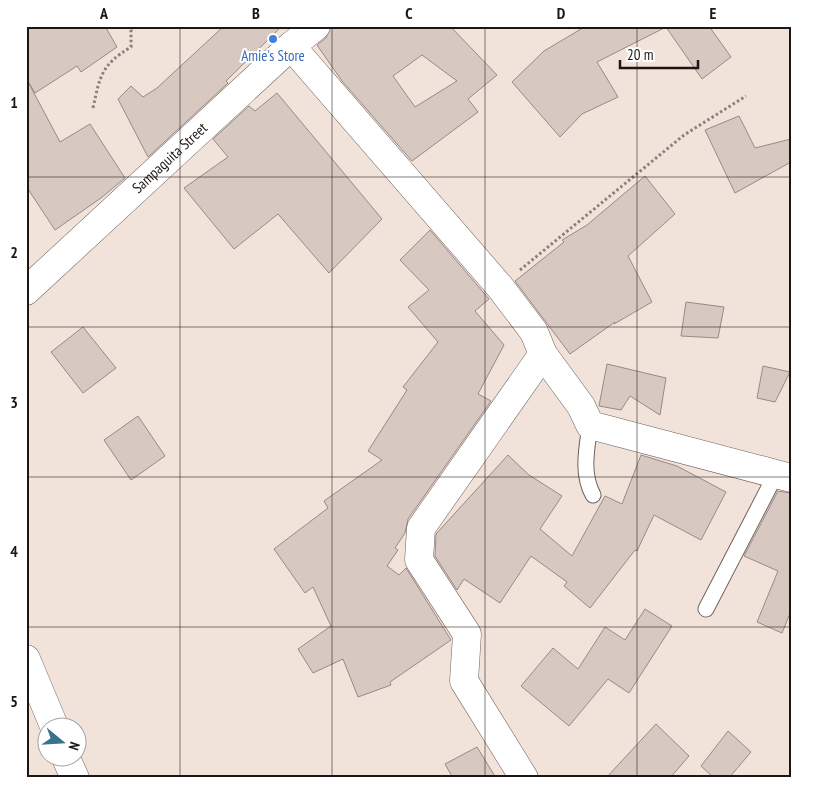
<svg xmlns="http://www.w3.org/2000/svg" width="817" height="804" font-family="'PT Sans Narrow',sans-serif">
  <rect width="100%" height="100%" fill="#f1e3da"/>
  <path fill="#d7c8c2" stroke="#988a84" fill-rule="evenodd" d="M26 26H105L117 47 81 72 77 66 35 93 26 78Z
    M224 26H282L226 81 228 83 148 157 118 99 131 86 143 97 157 88Z
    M331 26H450L497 75 468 99 478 112 412 161 342 81 317 45 326 38ZM422 55 457 81 415 107 393 76Z
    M586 26H709L731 57 702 79 666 27 597 62 618 97 582 114 560 137 512 82 544 51Z
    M26 78 60 142 90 124 125 178 101 198 55 230 26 186Z
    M277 93 382 219 329 273 278 214 234 249 184 188 228 157 213 139 249 106 255 111Z
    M739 116 755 148 791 139V162L735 193 705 130Z
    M645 176 675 214 628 256 652 302 614 324 615 322 570 354 515 281 564 242 562 240 587 225Z
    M430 230 489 299 475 311 504 345 478 394 491 401 408 519 405 533 395 548 398 550 387 566 399 575 406 568 451 640 390 682 391 685 358 697 343 659 313 673 298 649 331 626 313 587 305 593 274 549 328 508 324 501 382 460 368 451 407 390 403 387 438 342 408 307 429 290 400 260Z
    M686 302 724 307 718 338 681 336Z
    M83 327 116 368 83 393 51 352Z
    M607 364 666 378 660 415 630 396 621 410 599 406Z
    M763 366 790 372 775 402 757 398Z
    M138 416 165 456 131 480 104 440Z
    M508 455 529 475 562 496 540 529 572 556 605 496 622 504 641 455 677 466 726 492 701 540 654 515 637 551 635 550 590 608 564 586 567 582 531 556 500 603 464 579 457 590 435 556 436 534Z
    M778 491 791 493V611L782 633 757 622 778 571 744 556Z
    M645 609 672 626 629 693 608 679 569 726 521 686 553 648 578 669 605 627 625 640Z
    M656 724 689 756 670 778H606Z
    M728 731 751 752 729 778H714L701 766Z
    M477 747 496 778H453L445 764Z"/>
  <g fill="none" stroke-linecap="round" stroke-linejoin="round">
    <defs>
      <path id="service" d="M590 425C587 448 581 473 593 495
        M706 609 776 474"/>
      <path id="minor" d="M291 46 500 287 534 332 543 354 421 528 419 560 467 634 464 681 524 778
        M543 354 581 406 590 425 791 478"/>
      <g id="tertiary">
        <path id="s1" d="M26 291 291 46 316 26"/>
        <path d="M26 659 54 726"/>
        <path d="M65 756 75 778"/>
      </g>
    </defs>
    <use href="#service" stroke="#6e625b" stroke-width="17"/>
    <use href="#minor" stroke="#6e625b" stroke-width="29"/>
    <use href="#tertiary" stroke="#6e625b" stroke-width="29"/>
    <path stroke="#8a807a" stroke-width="3" stroke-dasharray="2.5 2.5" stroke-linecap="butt" d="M93 108C100 76 101 65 131 47V30L129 26
      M520 270 684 135 746 96"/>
    <use href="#service" stroke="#fff" stroke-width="15"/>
    <use href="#minor" stroke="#fff" stroke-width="28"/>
    <use href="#tertiary" stroke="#fff" stroke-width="28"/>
  </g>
  <path fill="none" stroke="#1c1714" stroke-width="1" stroke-opacity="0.55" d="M180 26V778M332 26V778M485 26V778M637 26V778M26 177H791M26 327H791M26 477H791M26 627H791"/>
  <circle fill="#3f7fe0" stroke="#fff" stroke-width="2" cx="273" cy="39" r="5"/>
  <g text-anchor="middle" stroke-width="4" stroke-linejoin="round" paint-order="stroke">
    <g font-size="15" fill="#366cbe" stroke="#fff">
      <text x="273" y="61">Amie's Store</text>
    </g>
    <g font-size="15" fill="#1c1714" stroke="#fff">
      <text dy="5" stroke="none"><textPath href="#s1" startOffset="196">Sampaguita Street</textPath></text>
    </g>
  </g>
  <rect width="817" height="804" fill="none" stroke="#ffffff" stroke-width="55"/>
  <g transform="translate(62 742) rotate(108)"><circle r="24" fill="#ffffff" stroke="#a4a2a1"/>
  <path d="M0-4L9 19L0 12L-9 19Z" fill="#39728c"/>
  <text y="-8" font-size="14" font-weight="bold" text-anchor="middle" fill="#1c1714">N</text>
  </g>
  <path d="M620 60v8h78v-8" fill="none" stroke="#1c1714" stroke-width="2.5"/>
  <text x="627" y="60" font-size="15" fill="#1c1714" stroke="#ffffff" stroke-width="4" paint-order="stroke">20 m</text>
  <rect x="28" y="28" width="762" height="748" fill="none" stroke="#1c1714" stroke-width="2"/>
  <g font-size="16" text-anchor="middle" font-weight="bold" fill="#1c1714">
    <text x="104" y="19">A</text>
    <text x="256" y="19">B</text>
    <text x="409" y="19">C</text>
    <text x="561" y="19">D</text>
    <text x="713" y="19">E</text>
    <text x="14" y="108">1</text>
    <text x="14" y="258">2</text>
    <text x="14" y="408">3</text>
    <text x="14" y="557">4</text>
    <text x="14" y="707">5</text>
  </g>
</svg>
